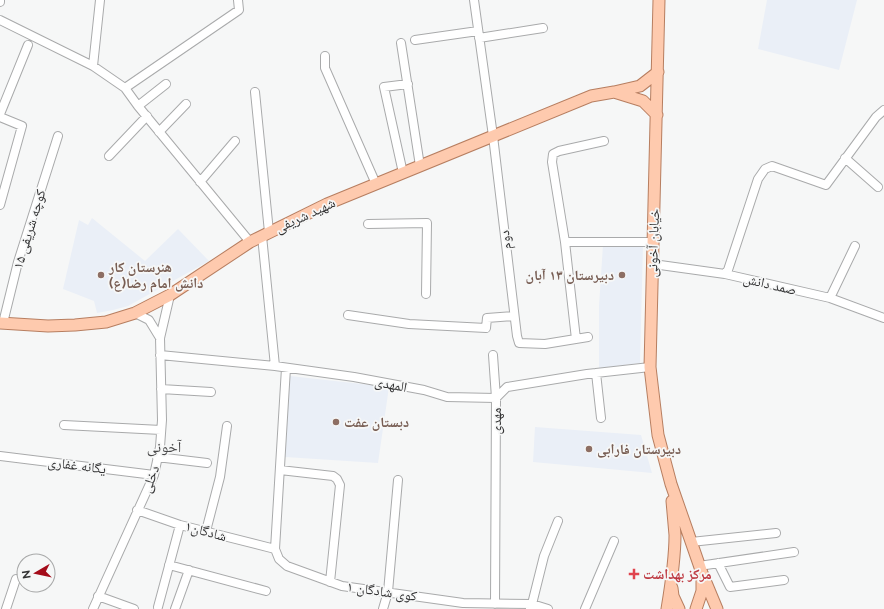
<svg xmlns="http://www.w3.org/2000/svg" width="884" height="609" font-family="Raleway,'Noto Naskh Arabic',sans-serif">
  <rect width="100%" height="100%" fill="#f6f7f7"/>
  <path fill="#eaeff7" d="M767 0H857L839 70 758 49Z
    M92 218 145 261 178 229 209 261 128 306 113 310 97 313 94 301 63 289 79 220 88 225Z
    M603 245H643L640 363 599 368V306Z
    M290 376 389 387 378 463 285 457Z
    M535 427 641 435 652 473 533 462Z"/>
  <g fill="none" stroke-linecap="round" stroke-linejoin="round">
    <defs>
      <path id="minor" d="M474 0 493 136 517 336 519 343 545 344 588 337
        M0 2V0
        M0 20 93 66 125 88 138 106 250 242
        M479 38 543 28
        M415 40 478 31
        M401 43 420 166
        M325 56V68L376 184
        M93 66 100 0
        M125 88 239 10 238 0
        M255 92 269 232
        M138 106 166 84
        M0 114 28 45
        M0 117 22 126 0 205
        M159 132 186 104
        M109 156 147 116
        M845 158 878 187
        M403 173 384 87 408 84
        M200 182 235 141
        M368 224 427 223 426 294
        M262 236 275 366
        M565 242H653
        M653 264 725 274 830 298 884 318
        M725 274 728 270 758 179 765 169 772 166 826 185 876 117 884 110
        M830 298 855 246
        M135 313 149 320 160 338
        M348 315 409 324 486 328 487 318 514 316
        M3 323 18 262 58 136
        M576 339 565 242 552 162 553 154 559 151 604 141
        M160 355 275 366 354 377 424 390 447 397 496 398
        M493 355 496 398 495 604
        M286 368 275 549 279 559 287 566 342 586 463 603 532 604 548 609
        M596 373 601 418
        M161 389 211 392
        M496 398 507 387 587 374 650 367
        M64 425 161 430
        M0 456 154 475
        M157 457 207 463
        M280 470 333 476 337 479 340 485 330 582
        M137 510 180 525 275 549
        M206 531 220 477 227 426
        M691 542 776 533
        M718 563 730 587 784 580
        M169 565 266 591
        M699 566 794 552
        M98 596 134 609
        M158 607 180 525
        M6 609 16 579
        M93 609 154 475 160 447 162 420 160 338 170 295
        M175 609 189 570
        M383 609 388 592 398 480
        M530 609 532 604 544 556 558 521
        M585 609 614 541"/>
      <path id="major" d="M659 0 650 367 658 435 671 484 702 573 717 609
        M657 115 643 101 614 92 640 86 658 72
        M0 323 48 326 75 325 106 322 135 313 170 295 250 242 327 204 591 96 614 92
        M672 588 673 596 679 609
        M667 609C671 585 675 560 675 535 674 523 673 512 672 501
        M696 609 702 591V579"/>
    </defs>
    <use href="#minor" stroke="#a9aaab" stroke-width="10"/>
    <use href="#major" stroke="#b77e60" stroke-width="13"/>
    <use href="#minor" stroke="#fff" stroke-width="8"/>
    <use href="#major" stroke="#fecaae" stroke-width="11"/>
  </g>
  <g fill="#8d6e63" stroke="#f6f7f7" stroke-width="1.5">
    <circle cx="101" cy="275" r="4"/>
    <circle cx="622" cy="275" r="4"/>
    <circle cx="336" cy="422" r="4"/>
    <circle cx="589" cy="449" r="4"/>
  </g>
  <path fill="#e0444e" stroke="#f6f7f7" stroke-width="1.5" d="M632 568h4v4h4v4h-4v4h-4v-4h-4v-4h4z"/>
  <g text-anchor="middle" stroke-width="3.5" stroke-linejoin="round" paint-order="stroke">
    <g font-size="14" fill="#333334" stroke="#f6f7f7">
      <text transform="translate(305 215) rotate(-25)" y="5">شهید شریفی</text>
      <text transform="translate(29 229) rotate(-73)" y="5">کوچه شریفی ۱۵</text>
      <text transform="translate(505 240) rotate(-97)" y="5">دوم</text>
      <text transform="translate(653 243) rotate(-88)" y="5">خیابان آخونی</text>
      <text transform="translate(770 284) rotate(13)" y="5">صمد دانش</text>
      <text transform="translate(391 384) rotate(11)" y="5">المهدی</text>
      <text transform="translate(496 421) rotate(-90)" y="5">مهدی</text>
      <text transform="translate(77 465) rotate(7)" y="5">یگانه غفاری</text>
      <text transform="translate(150 479) rotate(-70)" y="5">دخلی</text>
      <text transform="translate(206 531) rotate(15)" y="5">شادگان۱</text>
      <text transform="translate(382 591) rotate(8)" y="5">کوی شادگان ۱</text>
    </g>
    <g font-size="14" font-weight="bold" fill="#785e54" stroke="#f6f7f7" text-anchor="start">
      <text x="109" y="272">هنرستان کار<tspan x="109" dy="16">دانش امام رضا(ع)</tspan></text>
      <text x="614" y="280" text-anchor="end">دبیرستان ۱۳ آبان</text>
      <text x="344" y="427">دبستان عفت</text>
      <text x="597" y="454">دبیرستان فارابی</text>
    </g>
    <g font-size="14" font-weight="bold" fill="#be3a42" stroke="#f6f7f7" text-anchor="start">
      <text x="643" y="579">مرکز بهداشت</text>
    </g>
    <g font-size="15" fill="#484849" stroke="#f6f7f7">
      <text x="164" y="452">آخونی</text>
    </g>
  </g>
  <g transform="translate(36 573) rotate(261)"><circle r="19" fill="#f6f7f7" stroke="#a8a9a9"/>
  <path d="M0-3L7 15L0 10L-7 15Z" fill="#a40c1a"/>
  <text y="-6" font-size="11" font-weight="bold" text-anchor="middle" fill="#333334">N</text>
  </g>
</svg>
